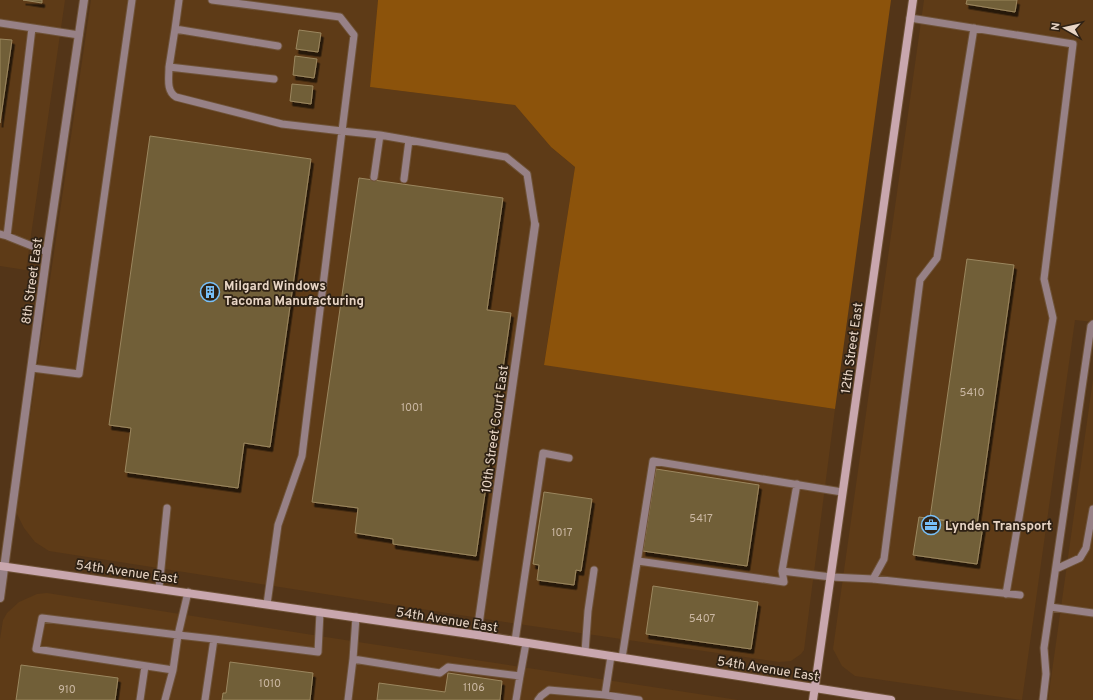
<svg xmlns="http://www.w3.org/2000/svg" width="1093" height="700" font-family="Overpass,sans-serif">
  <defs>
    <filter id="shadow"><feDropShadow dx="2.5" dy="4.5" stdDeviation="0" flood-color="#0009"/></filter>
  </defs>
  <rect width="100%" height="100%" fill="#533518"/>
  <path fill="#5e3b17" d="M0 0H65L26 270 0 266Z
    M91 0H378L370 87 515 105 551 147 575 167 544 364 835 409 804 650 801 654 791 661 779 662 505 622 49 551 35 542 24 528 16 512Z
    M924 0H1093V322L1075 320 1022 700 855 676 842 666 833 649Z
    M1093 379V700H1048Z
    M47 593 332 638 738 700H0V639L3 620 7 613 19 602 37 594Z"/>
  <path fill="#8c530b" d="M378 0H891L835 409 544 365 575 167 551 147 515 105 370 87Z"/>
  <path fill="#715e37" stroke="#9b875f" filter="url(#shadow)" d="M23 0H42V3Z
    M967 0H1017L1015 12 966 4Z
    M299 30 321 33 318 52 296 49Z
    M0 39 12 40 0 123Z
    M295 56 317 59 314 78 293 75Z
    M292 84 313 86 311 104 290 101Z
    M150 136 311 159 270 447 244 443 238 488 125 472 131 428 109 425Z
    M359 178 503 198 487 310 511 313 476 556 393 544V539L355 533 358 508 312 502Z
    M967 259 1014 265 977 525 930 518Z
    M656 469 759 485 747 566 643 551Z
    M544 492 592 499 581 571 576 570 574 585 537 580 539 565 533 564Z
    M919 517 983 526 977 564 913 555Z
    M653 586 758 602 751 649 646 634Z
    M230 662 313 673 310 700H222L223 693H226Z
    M21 665 118 678 115 700H16Z
    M448 673 502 681 500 700H377L379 683 445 692Z"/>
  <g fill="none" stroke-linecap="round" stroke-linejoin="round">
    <defs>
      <path id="lane" d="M179 0 175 29 278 46
        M910 18 1073 44 1044 279 1053 318 1006 594
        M0 23 79 35
        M175 29 169 67 274 79
        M169 67C169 78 166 91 176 97L282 124 342 131 354 35 340 17 212 0
        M374 177 380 135
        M404 179 409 140
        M0 234 7 236 47 252
        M7 236 32 28
        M32 368 79 374 132 0
        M638 561 784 582 782 571 797 484
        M1056 569 1080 558 1086 548 1093 509
        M782 571 831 577 873 579 1020 595
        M873 579 884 559 920 280 937 258 974 28
        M159 588 167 508
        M267 604 278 525 302 456 342 131 380 135 506 157 527 174 535 225
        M1050 607 1093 613
        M356 617 353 659 440 673 448 667 520 676 516 700
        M214 639 318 652 320 612
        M515 641 543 453 569 458
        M585 652 588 611 594 570
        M622 658 653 461 842 492
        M173 670 178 635 214 639 205 700
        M520 676 526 643
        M605 695 611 656
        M140 700 145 666
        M165 700 173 670 36 649 42 618 178 635 188 592
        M348 700 353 659
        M538 700 541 696 549 690 605 695 639 700
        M1043 700 1046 674 1044 648 1091 326 1093 324"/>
      <path id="street" d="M0 598 47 252 84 0
        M477 635 535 225"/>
      <path id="secondary" d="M0 566 477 635 891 700
        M813 700 913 0"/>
    </defs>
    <use href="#lane" stroke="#6e5237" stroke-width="9"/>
    <use href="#street" stroke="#6e5237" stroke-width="10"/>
    <use href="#secondary" stroke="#6e5237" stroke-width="10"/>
    <use href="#lane" stroke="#978186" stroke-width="7"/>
    <use href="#street" stroke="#978186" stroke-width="8"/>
    <use href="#secondary" stroke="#c9a7ae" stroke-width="8"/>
  </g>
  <defs>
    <symbol id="building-ring" viewBox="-11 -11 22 22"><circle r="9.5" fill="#2e2114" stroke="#78bff7" stroke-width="1.5"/><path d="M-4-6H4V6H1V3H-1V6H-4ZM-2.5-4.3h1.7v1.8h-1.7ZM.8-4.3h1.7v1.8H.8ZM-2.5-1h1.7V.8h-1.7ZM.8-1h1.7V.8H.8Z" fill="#78bff7"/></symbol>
    <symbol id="office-ring" viewBox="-11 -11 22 22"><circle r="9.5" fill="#2e2114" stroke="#78bff7" stroke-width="1.5"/><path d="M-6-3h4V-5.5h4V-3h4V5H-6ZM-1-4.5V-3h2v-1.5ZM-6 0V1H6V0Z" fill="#78bff7"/></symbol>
  </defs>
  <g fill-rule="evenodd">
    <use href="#building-ring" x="199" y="281" width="22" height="22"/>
    <use href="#office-ring" x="920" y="514" width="22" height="22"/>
  </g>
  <g text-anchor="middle" stroke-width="3.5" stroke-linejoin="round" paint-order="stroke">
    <g font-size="11" fill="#cab7a2">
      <text x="972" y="396">5410</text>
      <text x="412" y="411">1001</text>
      <text x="701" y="522">5417</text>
      <text x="562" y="536">1017</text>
      <text x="702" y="622">5407</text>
      <text x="270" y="687">1010</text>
      <text x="474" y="691">1106</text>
      <text x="67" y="693">910</text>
    </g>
    <g font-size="13" fill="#e8d5c5" stroke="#2e2114">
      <text transform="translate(31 281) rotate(-82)" y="5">8th Street East</text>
      <text transform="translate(851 348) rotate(-82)" y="5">12th Street East</text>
      <text transform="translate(494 429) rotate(-82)" y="5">10th Street Court East</text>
      <text transform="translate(127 571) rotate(8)" y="5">54th Avenue East</text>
      <text transform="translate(447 619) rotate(9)" y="5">54th Avenue East</text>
      <text transform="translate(768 668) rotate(9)" y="5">54th Avenue East</text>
    </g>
    <g font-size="13" font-weight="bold" fill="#e8d5c5" stroke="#2e2114" text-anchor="start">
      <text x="224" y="290">Milgard Windows<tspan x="224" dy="15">Tacoma Manufacturing</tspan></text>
      <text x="945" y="530">Lynden Transport</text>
    </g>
  </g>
  <g transform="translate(1065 28) rotate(278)" stroke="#2e2114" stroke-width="3" paint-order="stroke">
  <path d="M0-3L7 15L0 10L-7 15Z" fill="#e8d5c5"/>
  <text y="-6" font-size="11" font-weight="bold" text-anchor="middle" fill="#e8d5c5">N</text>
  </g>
</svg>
